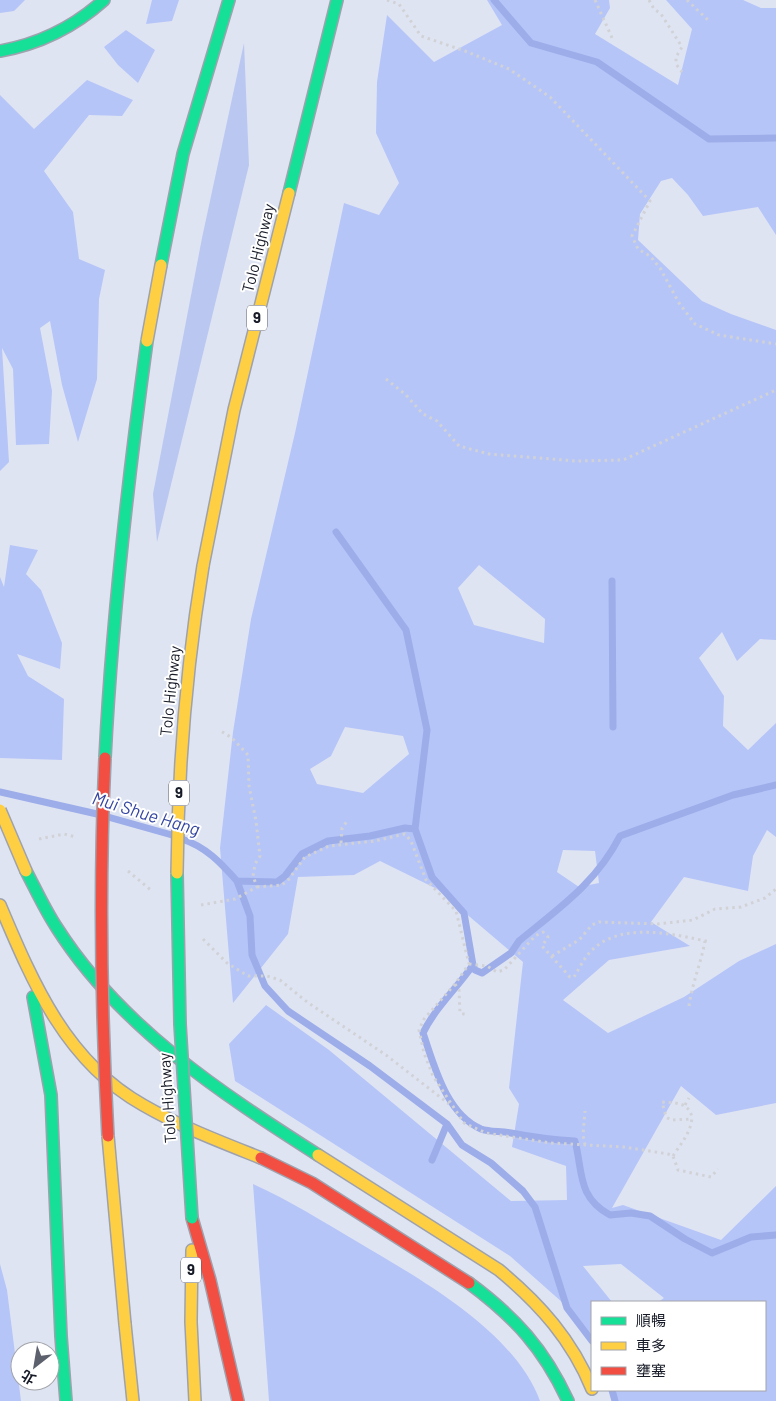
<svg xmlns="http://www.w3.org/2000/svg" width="776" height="1401" font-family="Barlow,'Noto Sans TC',sans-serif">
  <rect width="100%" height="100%" fill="#dfe4f3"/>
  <path fill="#bac7f1" d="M244 43 249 165 157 542 153 494 202 238Z"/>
  <path fill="#b6c5f8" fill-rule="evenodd" d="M0 0H25L14 11 0 13Z
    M152 0H179L172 21 146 24Z
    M487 0H609L610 8 595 34 678 85 692 29 666 0H743L761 8H776V235L758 207 703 216 688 195 672 178 661 181 640 214 638 240 702 301 731 314 776 330V640L760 639 737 661 722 632 699 658 724 696 723 726 748 750 776 723V837L767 830 753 856 748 891 684 877 651 922 690 946 609 960 563 1000 608 1033 684 997 739 961 776 944V1103L716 1115 681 1086 612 1208 623 1205 721 1240 776 1186V1401H614L611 1390H765V1302H658L664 1298 621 1264 583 1266 612 1302H592V1345L563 1303 510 1256 235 1081 229 1044 266 1005 329 1050 511 1201 567 1200 566 1166 512 1147 519 1104 509 1088 523 962 437 889 380 861 354 875 298 877 288 934 233 1003 220 848 233 732 251 619 295 433 344 203 379 215 399 183 376 133 377 82 387 15 434 62 502 25ZM479 565 545 619 544 643 474 625 458 588ZM345 727 403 736 409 754 363 793 317 784 310 769 331 756ZM563 850 595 851 599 883 579 887 557 872Z
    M126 30 155 50 138 83 118 65 104 47Z
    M87 80 133 100 122 116 89 115 44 171 73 212 79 259 105 270 99 299 97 379 78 442 62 385 50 321 40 328 52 391 49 444 16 445 13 369 2 348 9 462 0 471V95L34 129Z
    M10 545 38 550 26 574 41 590 62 643 60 669 17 654 28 676 64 699 62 760 0 758V577L4 587Z
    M253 1184C289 1200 322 1221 356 1241 418 1278 514 1330 540 1401H269Z
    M0 1264 7 1290 21 1401H0Z"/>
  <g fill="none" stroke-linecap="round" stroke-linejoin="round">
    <path stroke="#9cade9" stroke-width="7" d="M494 0 531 43 597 62 709 139 776 138
      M336 532 406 630 427 730 415 829
      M612 581 613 727
      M0 792 97 814
      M108 817 172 835
      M182 839C206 847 220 862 237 881L277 882 285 876 302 854 328 841 370 836 405 828 415 829 432 877 464 913 473 965C457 988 435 1008 423 1033 434 1065 446 1114 481 1129 489 1132 501 1131 511 1133 532 1137 553 1140 575 1141 583 1172 577 1197 610 1215L631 1213 650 1216 685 1239 712 1253 751 1237 776 1235
      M237 881 250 916 252 955 265 986 288 1011 370 1066 447 1124 462 1145 491 1163 523 1191 535 1207 567 1308 592 1341
      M473 965 475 970 482 973 511 953 519 941C559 908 596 883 620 836L733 795 776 785
      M432 1160 447 1124
      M612 1390 615 1401"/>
    <defs>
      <path id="fast" d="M0 51C40 44 74 27 104 0
        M289 193 337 0
        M161 265 183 154 229 0
        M26 871C36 890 45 910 57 928 120 1027 221 1093 318 1155
        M33 997 51 1095 61 1336 66 1401
        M469 1283C515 1317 544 1349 568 1401"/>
      <path id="slow" d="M203 566 234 410 289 193
        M0 905C33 983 66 1062 143 1105 181 1127 221 1142 261 1158
        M318 1155 499 1270C540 1304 572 1340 592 1389
        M192 1250 191 1322 195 1401
        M125 1324 133 1401"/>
      <path id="jam" d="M261 1158 312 1183 469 1283
        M192 1218 210 1280 238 1401"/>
    </defs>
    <use href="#fast" stroke="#9ea2ae" stroke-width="14"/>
    <use href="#slow" stroke="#9ea2ae" stroke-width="14"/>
    <use href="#jam" stroke="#9ea2ae" stroke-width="14"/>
    <path stroke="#d1d2d6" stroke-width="3" stroke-dasharray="2.5 4" stroke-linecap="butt" d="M387 0 399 4 421 36 465 51 509 69 550 97 650 201 632 236 638 249 650 256 660 268 679 303 695 324 719 335 776 344
      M595 0 613 40
      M649 0 654 9 661 14 682 47 676 57V64L682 72
      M687 0 710 22
      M386 379 406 395 423 414 437 421 459 446 489 454 576 461 623 460 776 390
      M39 839 64 834 76 837
      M341 843 342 828 348 820
      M128 871 152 891
      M257 887 282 885 289 879 305 857 329 846 375 841 405 834 411 841 426 880 456 911 469 964 455 984 424 1019 419 1030 424 1053 433 1076 464 1123 486 1133 551 1143 624 1147 668 1154 673 1156 678 1170 711 1177 718 1169
      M201 905 235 899 257 887 253 876 255 864 260 856 256 821 249 786 248 755 232 738 221 731
      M203 939 227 963 248 976H267L280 980 307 1002 386 1055 449 1104
      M552 956 579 940 592 925 599 922 658 924 693 920 715 909 741 907 765 898 776 889
      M469 964 487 966 497 972 504 970 535 936 543 932 548 937 542 946 570 977H574C579 969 584 958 591 951 621 921 673 934 710 942
      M455 984 459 990 460 1013 467 1015
      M689 1006C692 984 701 963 705 941
      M685 1105 689 1098
      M585 1145 583 1135 585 1111
      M673 1156C681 1143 691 1133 692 1117 688 1102 676 1103 662 1102L666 1117 671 1120 692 1119"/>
    <use href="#fast" stroke="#16e098" stroke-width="11"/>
    <use href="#slow" stroke="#ffcf43" stroke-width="11"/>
    <use href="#jam" stroke="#f24e42" stroke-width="11"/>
    <defs>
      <path id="fast-bridge" d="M105 758C112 618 128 479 147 341
        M177 873 180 1024 192 1218"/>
      <path id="slow-bridge" d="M147 341 161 265
        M0 810 26 871
        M177 873C178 768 186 669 203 566
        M108 1136 125 1324"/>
      <path id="jam-bridge" d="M105 758C99 884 101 1010 108 1136"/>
    </defs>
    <use href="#fast-bridge" stroke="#9ea2ae" stroke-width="14" stroke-linecap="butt"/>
    <use href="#slow-bridge" stroke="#9ea2ae" stroke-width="14" stroke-linecap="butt"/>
    <use href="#jam-bridge" stroke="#9ea2ae" stroke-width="14" stroke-linecap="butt"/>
    <use href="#fast-bridge" stroke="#16e098" stroke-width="11"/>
    <use href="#slow-bridge" stroke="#ffcf43" stroke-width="11"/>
    <use href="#jam-bridge" stroke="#f24e42" stroke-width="11"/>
  </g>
  <g text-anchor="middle" stroke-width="4" stroke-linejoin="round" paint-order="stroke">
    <g fill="#fff" stroke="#5d5f68" stroke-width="1">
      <rect x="247" y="305.5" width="20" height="25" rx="4"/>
      <rect x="169" y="780.5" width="20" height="25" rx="4"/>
      <rect x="181" y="1257.5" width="20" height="25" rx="4"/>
    </g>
    <g font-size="15" font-weight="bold" fill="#171b27">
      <text x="257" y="323">9</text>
      <text x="179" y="798">9</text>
      <text x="191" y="1275">9</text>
    </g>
    <g font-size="16" fill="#171b27" stroke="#fff">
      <text transform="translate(258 248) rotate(-76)" y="6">Tolo Highway</text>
      <text transform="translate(170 691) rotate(-84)" y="6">Tolo Highway</text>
      <text transform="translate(167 1098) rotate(-94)" y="6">Tolo Highway</text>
    </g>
    <g font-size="18" font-style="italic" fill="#3445a1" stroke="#fff">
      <text transform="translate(146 814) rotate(17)" y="6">Mui Shue Hang</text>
    </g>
  </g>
  <rect x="591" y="1301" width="175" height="90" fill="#ffffff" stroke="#a2a4a9"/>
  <rect x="601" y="1317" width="25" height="8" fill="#16e098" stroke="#a2a4a9"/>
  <text x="636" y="1326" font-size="15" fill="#171b27">順暢</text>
  <rect x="601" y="1342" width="25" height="8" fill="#ffcf43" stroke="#a2a4a9"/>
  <text x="636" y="1351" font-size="15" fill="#171b27">車多</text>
  <rect x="601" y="1367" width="25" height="8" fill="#f24e42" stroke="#a2a4a9"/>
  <text x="636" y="1376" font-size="15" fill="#171b27">壅塞</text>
  <g transform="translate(35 1366) rotate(211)"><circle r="24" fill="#ffffff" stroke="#a2a4a9"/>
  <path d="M0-4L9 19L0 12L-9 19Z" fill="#5d616e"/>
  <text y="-8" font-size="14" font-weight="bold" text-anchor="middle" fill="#171b27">北</text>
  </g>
</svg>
